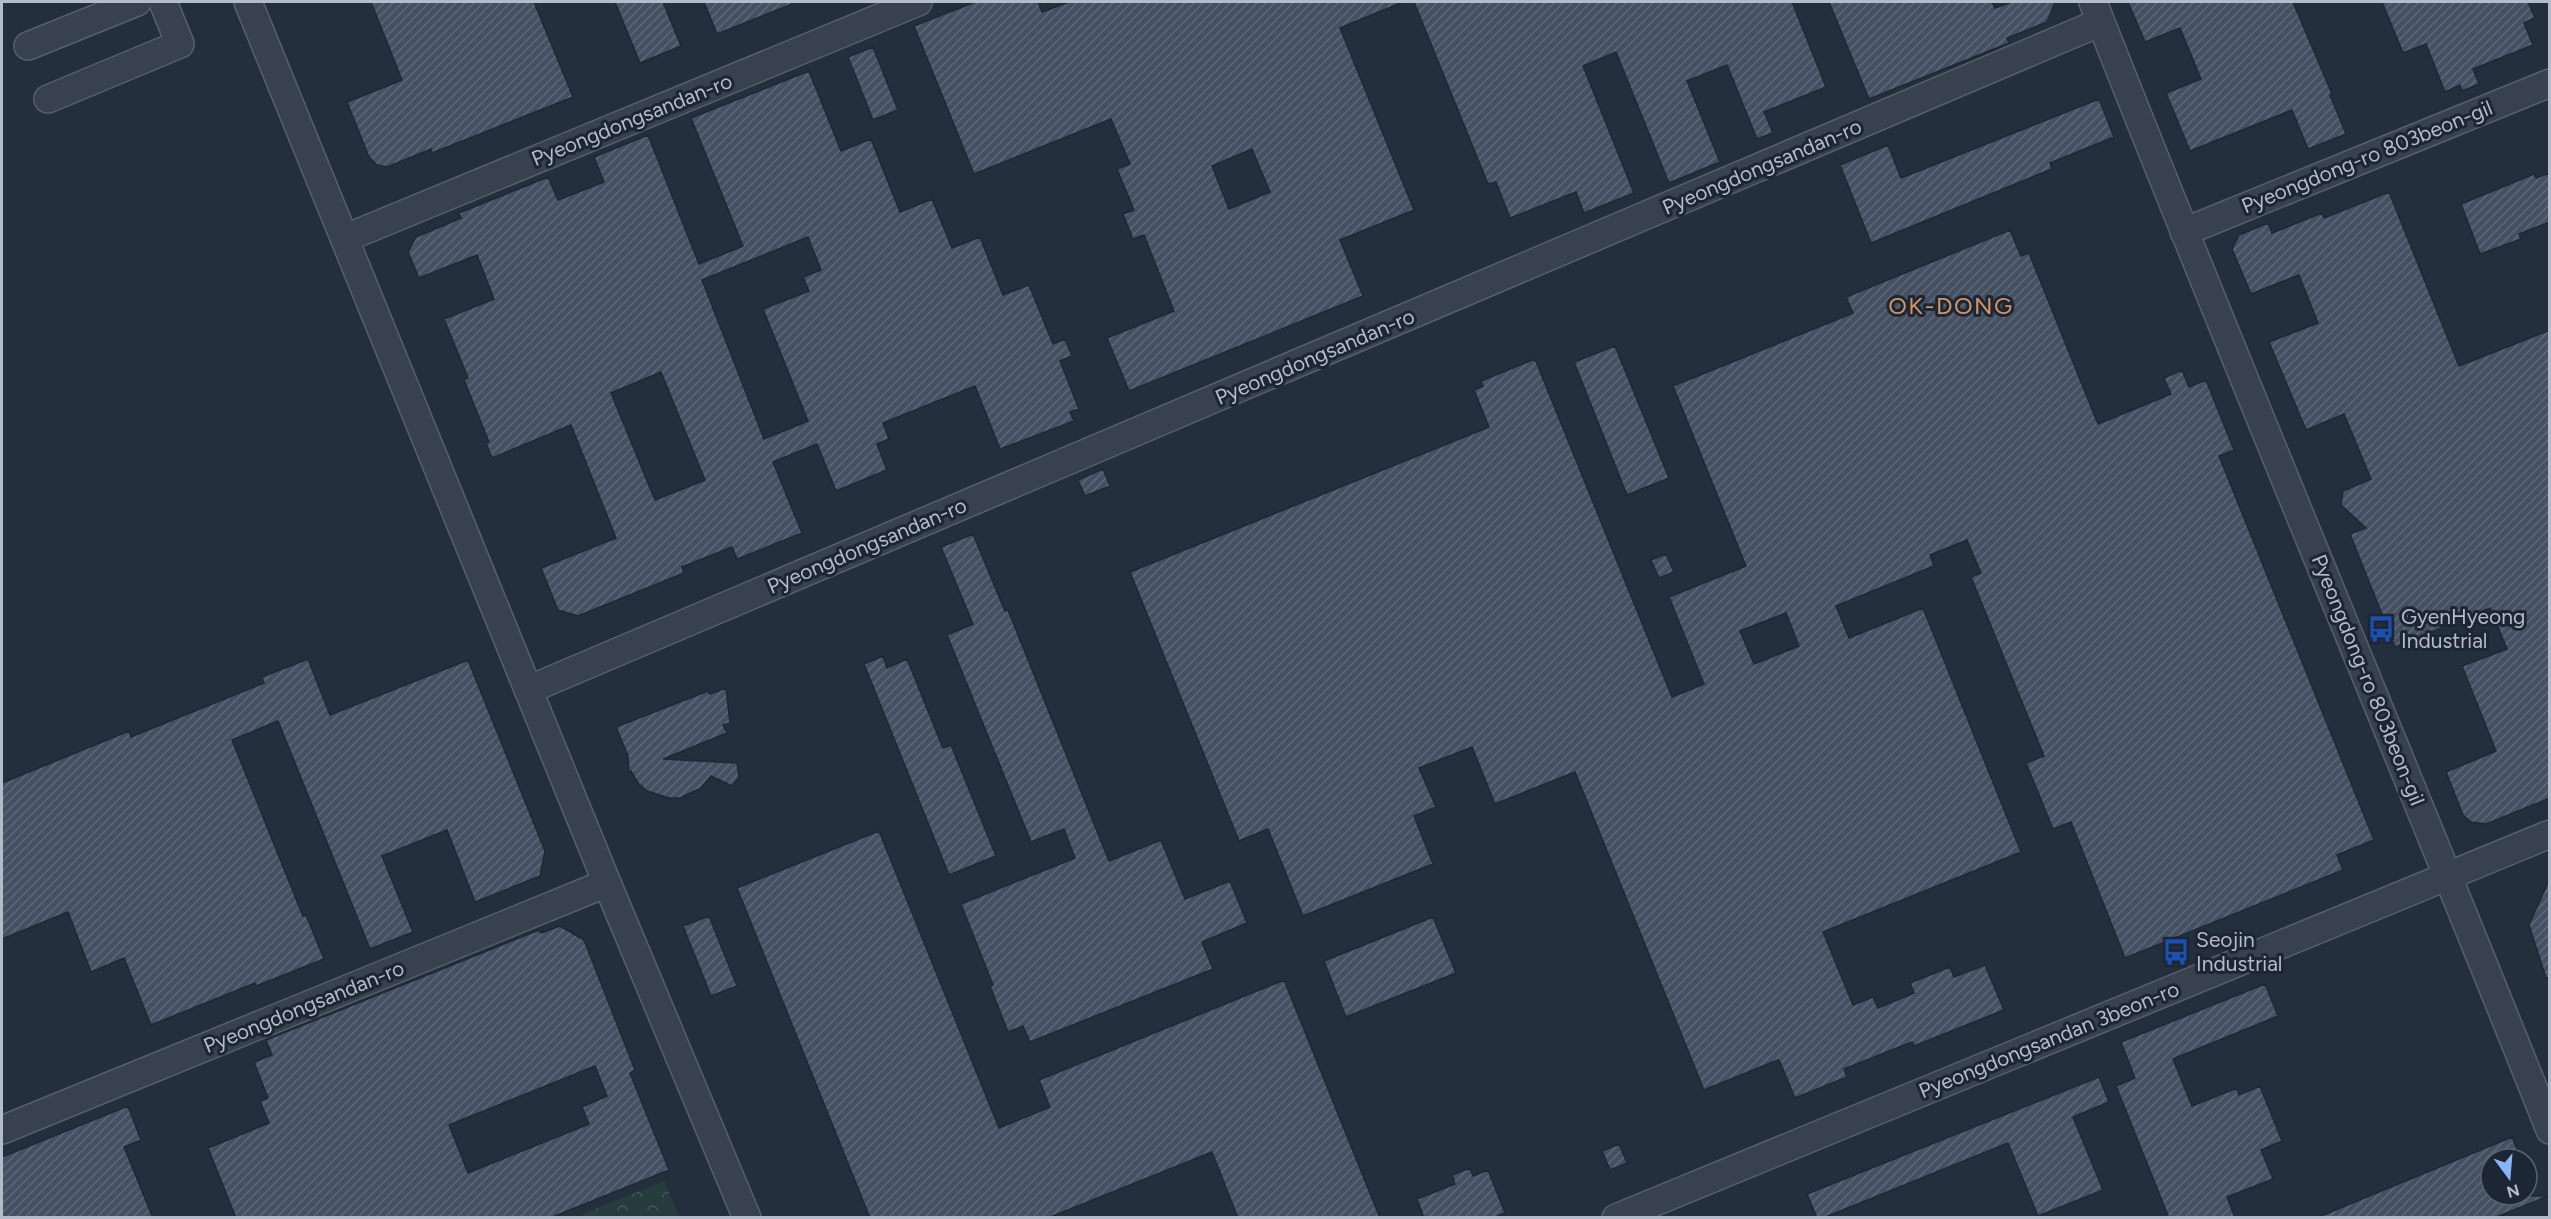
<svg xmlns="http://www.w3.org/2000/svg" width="2551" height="1219" font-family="Figtree,sans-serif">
  <defs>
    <pattern id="park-crowns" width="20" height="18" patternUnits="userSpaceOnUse" patternTransform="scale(1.5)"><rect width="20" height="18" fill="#263c3f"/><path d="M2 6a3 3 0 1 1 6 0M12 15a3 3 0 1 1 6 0" fill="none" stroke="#435659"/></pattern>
    <pattern id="building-hatch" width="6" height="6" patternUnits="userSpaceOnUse" patternTransform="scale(1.5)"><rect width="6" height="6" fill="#455162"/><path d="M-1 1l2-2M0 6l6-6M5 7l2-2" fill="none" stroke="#5d6877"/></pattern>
  </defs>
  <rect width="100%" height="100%" fill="#242f3e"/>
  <path fill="url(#park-crowns)" d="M664 1181 679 1217H584L583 1214Z"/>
  <path fill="url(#building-hatch)" stroke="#1f2835" stroke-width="1.5" fill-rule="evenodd" d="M371 2H534L573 97 432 153 431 149 387 167 377 165 369 157 347 102 402 80Z
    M615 2H663L681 46 640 63Z
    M704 2H797L717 34Z
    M975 2H1038L1042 12 1069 2H1403L1340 28 1414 210 1340 240 1363 296 1129 391 1107 338 1174 311 1144 235 1133 239 1123 214 1134 210 1117 169 1130 164 1111 119 974 174 914 26ZM1252 149 1270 192 1229 209 1212 166Z
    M1414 2H1792L1826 87 1764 112 1773 133 1757 139 1727 65 1687 81 1720 162 1669 183 1616 52 1583 66 1634 193 1584 213 1576 192 1510 218 1496 182 1488 184Z
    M1829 2H1992L1995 8 2012 2H2055L2047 22 2007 38 2009 43 1869 99Z
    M2128 2H2293L2332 94 2330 95 2346 134 2308 149 2292 110 2190 151 2166 93 2201 79 2180 28 2145 42Z
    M2382 2H2528L2535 18 2524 23 2533 45 2473 69 2479 84 2462 91 2460 85 2445 92 2426 44 2403 53Z
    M873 47 898 110 873 120 848 57Z
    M809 71 841 151 871 139 900 212 932 199 952 248 980 237 1003 295 1029 285 1053 344 1065 339 1072 356 1060 361 1079 409 1070 412 1074 421 1000 449 975 386 883 423 889 439 877 444 887 470 836 491 817 444 773 462 802 533 737 559 732 547 682 567 684 573 578 616 558 610 541 568 616 538 571 425 492 458 486 443 489 442 464 380 468 378 444 319 494 299 477 255 419 278 408 252 416 237 461 218 459 213 548 177 558 200 604 182 594 157 648 135 699 264 743 246 691 118ZM808 237 821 270 803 277 809 291 763 309 808 421 764 439 702 280ZM661 372 705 480 655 500 611 393Z
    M2099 99 2114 137 2050 163 2052 169 1871 243 1840 165 1888 145 1901 178Z
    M2550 173V222L2519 234 2521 239 2480 254 2461 204 2534 174 2536 178Z
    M2389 192 2459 366 2550 330V798L2486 824 2471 822 2463 815 2446 772 2496 751 2462 666 2507 649 2490 608 2395 647 2350 534 2366 528 2341 505 2343 491 2371 479 2344 414 2306 430 2269 342 2318 323 2299 275 2251 294 2232 249 2239 235 2268 223 2272 233 2322 213 2324 218Z
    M2010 230 2021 256 2029 253 2098 424 2171 394 2164 378 2182 370 2189 387 2206 380 2234 450 2219 456 2374 840 2337 855 2343 870 2125 958 2071 822 2053 829 2026 763 2044 756 1971 577 1981 573 1967 540 1930 555 1934 566 1836 606 1849 638 1923 608 2021 852 1823 932 1853 1005 1873 997 1878 1008 1914 993 1910 983 1950 967 1954 977 1985 965 2004 1010 1914 1046 1912 1042 1844 1069 1847 1077 1795 1098 1780 1062 1778 1060 1704 1090 1575 772 1495 804 1472 747 1419 768 1436 807 1414 816 1433 864 1303 916 1268 829 1239 841 1130 572 1489 427 1474 390 1483 386 1481 381 1535 359 1672 697 1704 684 1669 597 1746 566 1673 386 1853 313 1846 297ZM1786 613 1799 646 1754 664 1740 631Z
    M1615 346 1669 478 1627 495 1574 362Z
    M1103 469 1110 486 1085 496 1078 480Z
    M973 534 1005 611 1008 610 1109 861 1161 840 1185 899 1230 881 1247 923 1202 942 1213 969 1030 1042 1023 1026 1008 1032 990 986 993 985 961 904 1075 858 1064 829 1031 842 947 635 973 624 941 547Z
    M1666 554 1674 572 1659 578 1651 560Z
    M883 656 887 668 907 659 943 748 951 745 996 856 949 875 864 664Z
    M308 659 330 715 468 660 545 851 540 876 475 902 447 830 382 856 413 932 370 949 278 721 232 740 303 916 306 915 324 959 256 986 255 983 151 1025 124 958 91 972 68 912 2 939V783L129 731 131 737 264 683 262 677Z
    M726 688 730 723 723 725 727 733 663 759 737 763 739 777 732 786 711 776 701 788 680 798H669L647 791 638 783 631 771 629 772 628 756 616 727 708 691 710 694Z
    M879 831 999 1128 1050 1107 1039 1080 1284 980 1380 1218H1238L1212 1152 1048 1218H870L737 888Z
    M2550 878V978H2546L2529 925Z
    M709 916 737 986 711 996 683 926Z
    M1433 917 1456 973 1346 1017 1324 961Z
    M560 926 584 940 635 1070 630 1073 669 1170 550 1218H236L208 1148 269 1123 260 1101 268 1098 254 1062 272 1055 266 1040 539 930 541 933ZM595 1066 607 1096 582 1107 589 1124 468 1173 449 1125Z
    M2265 984 2278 1016 2173 1059 2192 1106 2237 1088 2239 1095 2260 1086 2282 1141 2261 1150 2273 1179 2227 1197 2235 1218H2169L2116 1086 2135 1078 2121 1042Z
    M2099 1077 2109 1102 2073 1117 2103 1190 2038 1216 2008 1143 1823 1218H1817L1807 1194Z
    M128 1106 141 1140 124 1147 153 1218H2V1157Z
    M2512 1137 2521 1159H2491V1195L2548 1196 2494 1218H2316Z
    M1619 1144 1627 1163 1610 1170 1602 1151Z
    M1470 1168 1473 1176 1488 1170 1505 1213 1493 1218H1424L1417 1199 1455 1184 1452 1175Z"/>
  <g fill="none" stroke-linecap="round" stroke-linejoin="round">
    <defs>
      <path id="minor" d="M248 2 607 883 747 1218
        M2093 2C2241 379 2400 753 2550 1130
        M28 46 137 2
        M48 99 180 44 163 2
        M2184 232 2550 83
        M346 238 918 2
        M528 690 2101 22
        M2 1130 607 883
        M1616 1218 2550 834"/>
    </defs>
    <use href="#minor" stroke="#565f6c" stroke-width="30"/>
    <use href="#minor" stroke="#38414e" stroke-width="27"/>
  </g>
  <defs>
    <symbol id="bus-bare" viewBox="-9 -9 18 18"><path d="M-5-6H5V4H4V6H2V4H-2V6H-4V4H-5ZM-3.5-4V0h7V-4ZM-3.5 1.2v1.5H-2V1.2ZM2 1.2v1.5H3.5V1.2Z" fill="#1a4fb4" stroke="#1d2633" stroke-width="2.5" paint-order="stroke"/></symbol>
  </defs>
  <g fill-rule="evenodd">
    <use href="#bus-bare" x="2362" y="610" width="38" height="38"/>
    <use href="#bus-bare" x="2157" y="933" width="38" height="38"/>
  </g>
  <g text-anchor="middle" stroke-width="6" stroke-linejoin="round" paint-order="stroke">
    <g font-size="21" fill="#b4bcc9" stroke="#1d2633">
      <text transform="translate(632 120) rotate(-22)" y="7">Pyeongdongsandan-ro</text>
      <text transform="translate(2367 157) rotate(-22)" y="7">Pyeongdong-ro 803beon-gil</text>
      <text transform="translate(1762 167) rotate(-23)" y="7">Pyeongdongsandan-ro</text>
      <text transform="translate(1315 357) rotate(-23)" y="7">Pyeongdongsandan-ro</text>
      <text transform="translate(867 546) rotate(-23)" y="7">Pyeongdongsandan-ro</text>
      <text transform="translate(2368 680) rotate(68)" y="7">Pyeongdong-ro 803beon-gil</text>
      <text transform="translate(304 1007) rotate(-22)" y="7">Pyeongdongsandan-ro</text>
      <text transform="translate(2049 1040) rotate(-22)" y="7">Pyeongdongsandan 3beon-ro</text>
    </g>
    <g font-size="21" fill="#b4bcc9" stroke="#1d2633" text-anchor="start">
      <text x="2401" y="624">GyenHyeong<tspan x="2401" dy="24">Industrial</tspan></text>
      <text x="2196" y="947">Seojin<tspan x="2196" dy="24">Industrial</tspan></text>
    </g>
    <g font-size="24" letter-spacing="1.5" fill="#d59563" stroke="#1d2633">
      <text x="1951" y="314">OK-DONG</text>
    </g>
  </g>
  <rect width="2551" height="1219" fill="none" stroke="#b4bcc9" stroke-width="6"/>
  <g transform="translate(2509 1177) rotate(164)"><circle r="28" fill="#1d2633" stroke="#59626f" stroke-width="1.5"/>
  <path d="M0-4.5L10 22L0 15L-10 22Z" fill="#8ab4f8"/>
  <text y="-9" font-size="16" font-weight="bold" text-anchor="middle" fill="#b4bcc9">N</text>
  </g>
</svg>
